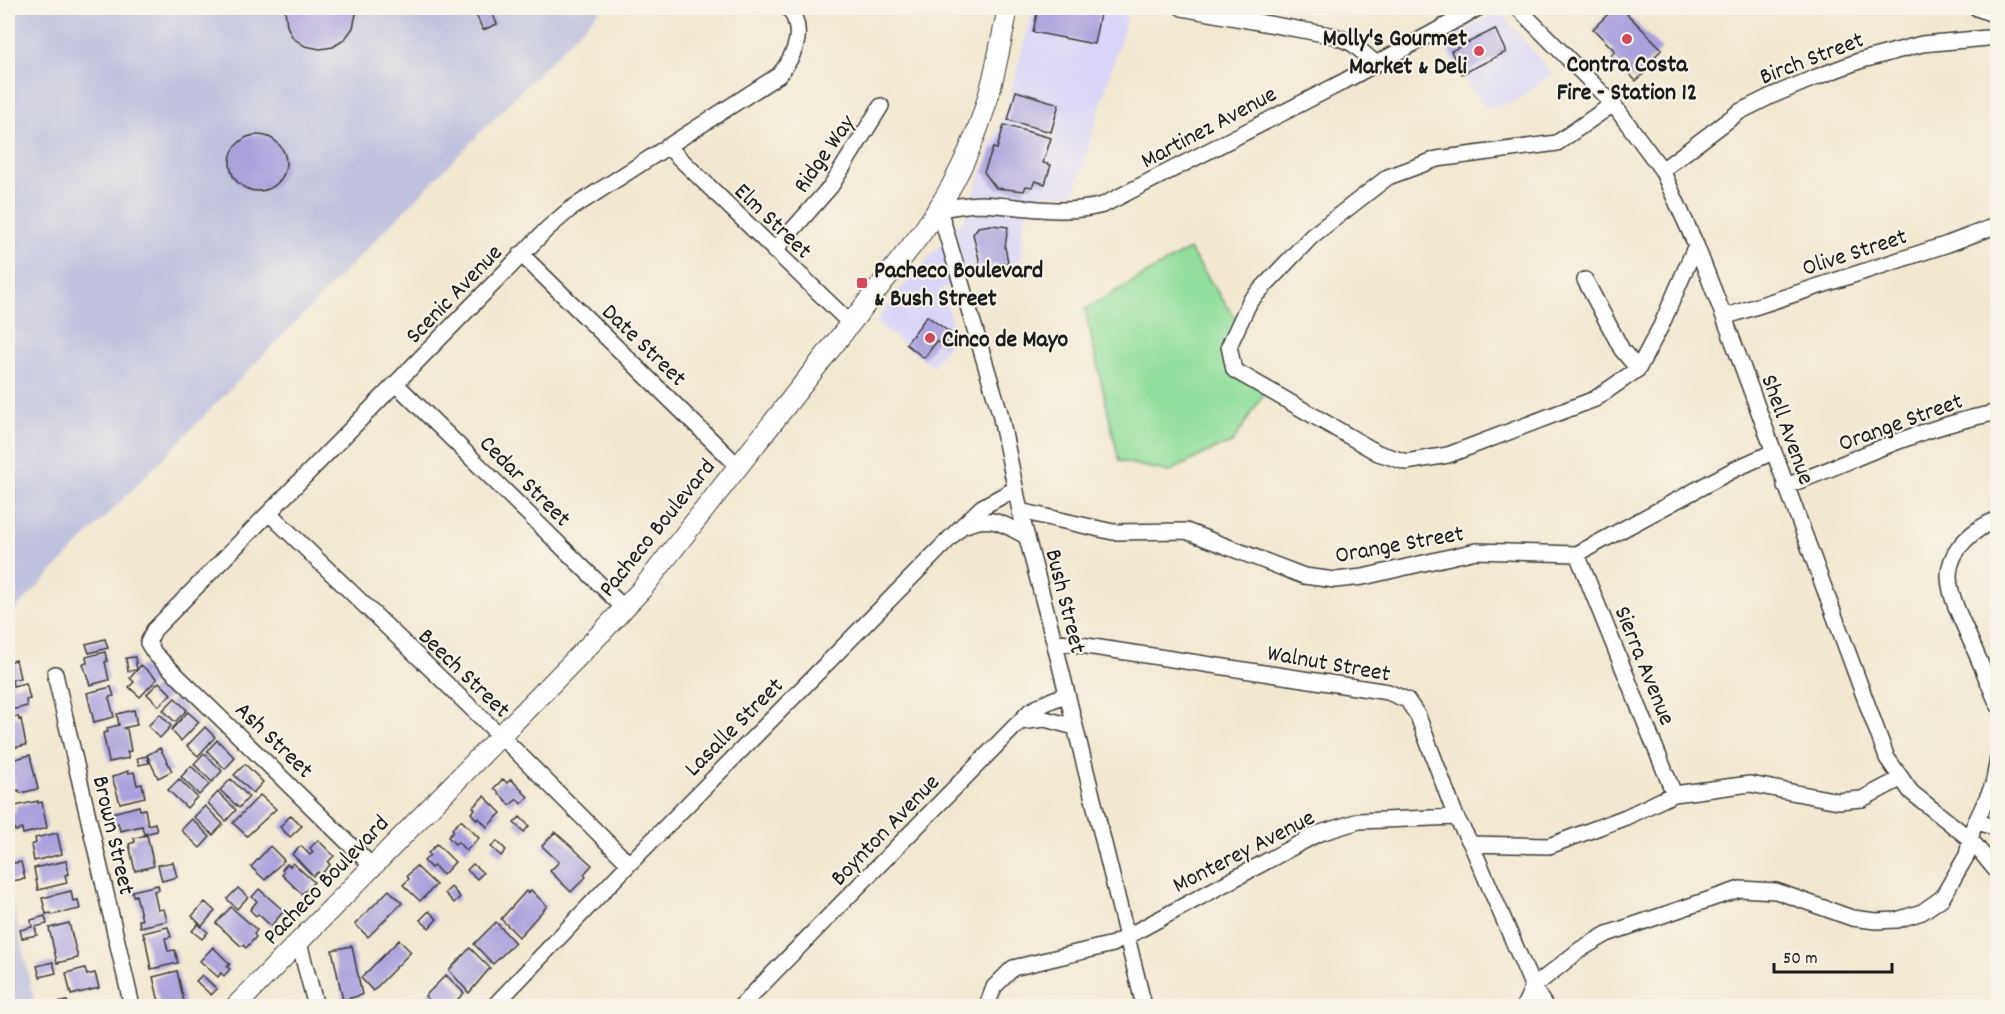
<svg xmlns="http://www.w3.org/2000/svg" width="2005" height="1014" font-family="Dekko,sans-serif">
  <rect width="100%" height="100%" fill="#f7f3e8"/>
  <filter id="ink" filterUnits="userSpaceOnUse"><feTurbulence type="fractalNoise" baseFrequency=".0167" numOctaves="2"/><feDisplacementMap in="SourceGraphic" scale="12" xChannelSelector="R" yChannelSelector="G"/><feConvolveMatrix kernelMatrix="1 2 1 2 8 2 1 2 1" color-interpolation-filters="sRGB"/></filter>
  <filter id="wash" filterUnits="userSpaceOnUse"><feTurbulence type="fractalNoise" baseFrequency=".008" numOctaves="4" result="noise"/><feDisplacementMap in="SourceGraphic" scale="24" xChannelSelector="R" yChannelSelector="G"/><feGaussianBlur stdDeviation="1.35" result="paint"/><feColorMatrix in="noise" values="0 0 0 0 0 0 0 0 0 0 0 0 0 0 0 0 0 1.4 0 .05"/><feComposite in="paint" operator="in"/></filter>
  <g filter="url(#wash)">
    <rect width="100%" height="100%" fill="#f2e8d1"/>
    <path fill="#dad6f7" d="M1033 8H1130L1074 194H1037L1023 222 1021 262 978 274 941 289 956 335 932 367 876 322 900 290 964 219 1008 105Z
      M1494 14 1504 17 1552 74 1514 102 1485 108 1440 43Z"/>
    <path fill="#c0c2dd" d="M8 8H602L8 617Z
      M8 883 35 1006H8Z"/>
    <path fill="#92df9d" stroke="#577e5c" stroke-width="1.5" d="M1189 249 1239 324 1229 346 1234 370 1267 389 1232 443 1214 449 1169 472 1119 461 1085 309Z"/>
    <g id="blocks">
      <path fill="#aaa0dd" d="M285 8H355L356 14 353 28 344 40 333 47 320 49 305 46 293 38 287 26Z
        M473 8H490L497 24 483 30Z
        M1038 8 1101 9 1094 44 1033 32Z
        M1614 8H1621L1662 49 1647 65 1650 68 1636 81 1611 55 1615 51 1593 29Z
        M1495 29 1506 52 1462 74 1451 51Z
        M1016 91 1059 104 1051 132 1008 120Z
        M1004 125 1051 138 1043 163 1051 165 1045 184 1035 181 1032 187 1026 186 1024 191 996 188 984 172 993 148 997 149Z
        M230 163a28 28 0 1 1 56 0a28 28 0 1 1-56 0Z
        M991 225 1008 227 1005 247 1008 262 981 268 973 234 978 227Z
        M927 316 952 334 943 346 937 341 924 358 906 344Z
        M105 639 108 648 89 653 86 644Z
        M105 652 107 661 105 662 109 680 90 685 83 664 87 663 86 657Z
        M135 657 137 670 141 665 157 679 140 697 129 687 134 682 130 678 137 670 128 671 126 658Z
        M16 660 20 678 12 680 13 686 26 683 30 699 26 700 27 706 8 711V662Z
        M159 682 171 694 159 706 147 694Z
        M111 687 114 696 109 697 114 717 94 722 87 693Z
        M175 698 187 710 175 722 163 710Z
        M134 710 137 725 123 728 127 729 131 751 127 752 129 758 109 762 103 733 108 732 107 728 119 725 117 714Z
        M188 712 199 722 181 741 171 730Z
        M160 714 171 726 160 738 148 726Z
        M18 716 19 720 21 719 26 745 8 749V719Z
        M205 727 215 737 198 756 187 746Z
        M217 740 235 758 225 769 207 751Z
        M160 748 172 771 158 778 147 755Z
        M204 753 222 771 212 782 194 764Z
        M30 755 38 789 20 793 19 790 16 791 13 776 9 777 8 761Z
        M147 756 149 763 139 765 137 758Z
        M245 764 263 782 253 793 234 775Z
        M191 766 210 784 199 795 181 777Z
        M128 771V773L134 772 137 785 142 784 145 797 120 803 112 777Z
        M179 779 197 797 187 808 168 790Z
        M231 779 249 797 239 808 220 790Z
        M503 779 507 783 511 779 528 797 521 804 517 799 510 805 494 788Z
        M218 792 236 810 226 821 208 803Z
        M260 795 276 809 247 836 233 823Z
        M484 796 501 813 487 827 479 818 477 820 471 813 475 809 473 807Z
        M38 801V803L42 802 47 828 23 834 22 829 15 831 11 813 16 811 15 806Z
        M139 806 140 810 145 809 148 825 155 823 157 831 144 834 142 826 120 831 118 823 114 824 112 813Z
        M205 806 223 824 213 835 194 817Z
        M291 815 302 826 290 837 280 827Z
        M520 817 529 826 524 832 514 823Z
        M192 819 210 837 200 848 181 830Z
        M461 820 479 838 466 851 458 842 455 844 448 837 454 831 452 829Z
        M555 832 592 865 584 874 586 877 571 892 550 871 559 862 542 846Z
        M57 833 62 854 34 861 31 845 36 843 35 838Z
        M147 835 154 866 135 871 129 844 135 842 134 838Z
        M318 840 334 856 328 862 330 865 320 875 318 872 313 876 292 854 301 846 310 855 313 852 310 848Z
        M497 841 506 850 501 856 491 847Z
        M437 844 455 862 443 875 434 866 431 868 424 861 430 855 428 853Z
        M270 846 284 860 265 880 251 867Z
        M66 861 69 874 65 875 67 883 38 890 34 868Z
        M21 862 25 879 10 881 8 864Z
        M173 862 177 877 162 881 158 865Z
        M293 863 314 882 302 894 282 875 284 872 282 870 287 864 290 866Z
        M473 864 483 873 477 879 467 870Z
        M416 866 436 885 420 901 403 885 409 879 407 876Z
        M158 885 159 890 154 891 158 910 164 909 167 921 140 927 139 920H142L136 895 133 896 132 891Z
        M451 887 460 897 454 903 445 893Z
        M238 888 248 897 237 909 227 899Z
        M259 889 284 911 271 926 258 914 256 916 250 910 257 901 252 897Z
        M389 890 402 903 368 937 355 924Z
        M531 890 547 906 519 937 501 919 526 891 528 893Z
        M71 891 73 901 78 900 80 909 52 915 51 913 46 914 42 898Z
        M205 902 215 911 202 926 192 916Z
        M231 907 257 930 254 934 256 937 246 948 243 945 241 946 216 923Z
        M429 911 437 919 429 928 420 920Z
        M45 916 47 924 35 927 37 935 22 938 20 930 32 927 31 920Z
        M496 922 515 943 493 964 474 944Z
        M69 923 78 958 57 963 49 928Z
        M198 924 208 932 202 939 192 931Z
        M168 927 171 937 165 938 168 951 175 950 178 963 151 969 145 937 144 938 143 933Z
        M399 940 411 952 373 991 361 978Z
        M352 946 362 995 343 1000 332 950Z
        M213 947 230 964 227 967 230 969 224 976 221 973 218 977 200 961Z
        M470 948 490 968 469 993 449 970Z
        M53 962 56 973 40 977 37 966Z
        M85 968 87 975 95 973 99 988 71 995 66 973Z
        M177 971 185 1006H160L153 977Z
        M202 975 217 989 211 995 196 981Z
        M446 975 464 993 451 1006H435L425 996Z
        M67 1001 68 1006H48V1005Z"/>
    </g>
  </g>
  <g filter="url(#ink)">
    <use href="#blocks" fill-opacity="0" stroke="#3c3b37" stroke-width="1.5"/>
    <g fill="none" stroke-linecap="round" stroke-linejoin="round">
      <defs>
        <path id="minor" d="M1182 8 1335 36 1353 44 1375 63
          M1518 8 1613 104 1662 170 1696 245 1724 317 1887 758 1911 792 1971 840 1998 873
          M1977 8 1998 16
          M1613 104 1557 143 1437 159 1388 177 1312 236 1250 301 1229 346 1234 370 1378 453 1406 462 1448 455 1595 399 1638 369 1661 326 1696 245
          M667 146 851 324
          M1662 170 1739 112 1771 96 1814 78 1859 61 1922 44 1998 37
          M774 251 831 186 881 106
          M521 254 738 466
          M1585 280 1622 350 1638 369
          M1724 317 1948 244 1998 225
          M396 384 624 608
          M1785 486C1824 473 1860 455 1899 441 1930 429 1964 419 1998 412
          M1020 511 1113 532 1186 531 1304 576 1335 580 1363 577 1476 551 1577 554 1735 469 1773 452
          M269 513 518 753 629 864
          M1998 519C1975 528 1950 548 1949 575 1949 596 1961 618 1969 637 1979 659 1988 682 1998 705
          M966 525C991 514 1006 525 1027 537
          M1577 554 1674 794
          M1054 641 1388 692 1407 700 1418 716 1456 817 1471 844 1533 987 1524 1006
          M55 674 132 1006
          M1020 722 1045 719 1075 727
          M1976 821 1998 829
          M1471 844 1549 846 1626 817 1674 794 1750 784 1838 801 1862 799 1900 779
          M373 867 155 654 148 643 154 630 547 229 569 210 779 75C796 54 805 31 789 8
          M299 943 316 1006
          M494 1006 629 864 961 527 982 507 1015 489
          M741 1006 1030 711 1052 700 1066 695
          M987 1006 994 987 1013 968 1113 944 1317 834 1359 821 1456 817
          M1144 1006 1054 641 1020 511 1000 413 939 209C953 207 968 204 982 204 1023 206 1062 216 1103 205L1339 84 1478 8
          M1545 1006 1533 987 1581 949 1607 934 1740 889 1776 891 1852 918 1876 921 1897 920 1922 912 1942 898 1967 855 1973 828 1993 785 1998 759"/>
        <path id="major" d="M236 1006 604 630 642 589 920 235C951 193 975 144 989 94 997 65 1002 36 1008 8"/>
      </defs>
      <use href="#minor" stroke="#3c3b37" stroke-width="18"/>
      <use href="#major" stroke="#3c3b37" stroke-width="22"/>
      <use href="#minor" stroke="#fff" stroke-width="15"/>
      <use href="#major" stroke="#fff" stroke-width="20"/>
    </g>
  </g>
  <g fill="#d1495b" stroke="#f7f3e8" stroke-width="2">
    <circle cx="1627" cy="39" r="6"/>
    <circle cx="1479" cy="51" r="6"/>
    <rect x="856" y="277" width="12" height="12" rx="3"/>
    <circle cx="930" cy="338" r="6"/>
  </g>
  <g text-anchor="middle" stroke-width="4.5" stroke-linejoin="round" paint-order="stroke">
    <g font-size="24" font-weight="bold" fill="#1c1c1c" stroke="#f7f3e8" text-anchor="start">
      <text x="1467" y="45" text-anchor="end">Molly's Gourmet<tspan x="1467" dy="28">Market &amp; Deli</tspan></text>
      <text x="1627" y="71" text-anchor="middle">Contra Costa<tspan x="1627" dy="28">Fire - Station 12</tspan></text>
      <text x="874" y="277">Pacheco Boulevard<tspan x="874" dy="28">&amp; Bush Street</tspan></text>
      <text x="942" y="346">Cinco de Mayo</text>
    </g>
    <g font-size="24" fill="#1c1c1c" stroke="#f7f3e8">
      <text transform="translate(1811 57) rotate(-21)" y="8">Birch Street</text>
      <text transform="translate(1208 126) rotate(-28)" y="8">Martinez Avenue</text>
      <text transform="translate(823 153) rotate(-55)" y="8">Ridge Way</text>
      <text transform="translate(774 220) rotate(44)" y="8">Elm Street</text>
      <text transform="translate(1854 251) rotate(-18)" y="8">Olive Street</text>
      <text transform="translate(453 293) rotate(-46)" y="8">Scenic Avenue</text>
      <text transform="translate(645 344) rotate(44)" y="8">Date Street</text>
      <text transform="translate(1900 421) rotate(-20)" y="8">Orange Street</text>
      <text transform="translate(1789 429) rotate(70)" y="8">Shell Avenue</text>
      <text transform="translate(526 480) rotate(45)" y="8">Cedar Street</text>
      <text transform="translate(656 527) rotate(-51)" y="8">Pacheco Boulevard</text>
      <text transform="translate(1399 543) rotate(-10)" y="8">Orange Street</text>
      <text transform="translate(1067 601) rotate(76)" y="8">Bush Street</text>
      <text transform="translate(1329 662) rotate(10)" y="8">Walnut Street</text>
      <text transform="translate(1646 665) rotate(68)" y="8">Sierra Avenue</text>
      <text transform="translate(465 672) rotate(44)" y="8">Beech Street</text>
      <text transform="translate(733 726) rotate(-45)" y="8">Lasalle Street</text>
      <text transform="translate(275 739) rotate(44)" y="8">Ash Street</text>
      <text transform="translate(884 829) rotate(-46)" y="8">Boynton Avenue</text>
      <text transform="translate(115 835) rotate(77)" y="8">Brown Street</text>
      <text transform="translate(1243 850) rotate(-27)" y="8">Monterey Avenue</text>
      <text transform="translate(325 879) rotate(-46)" y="8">Pacheco Boulevard</text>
    </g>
  </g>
  <rect width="2005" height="1014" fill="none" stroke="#f7f3e8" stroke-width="30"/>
  <path d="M1774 963v9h118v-9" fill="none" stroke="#1c1c1c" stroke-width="3"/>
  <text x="1783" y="963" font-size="18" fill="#1c1c1c" stroke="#f7f3e8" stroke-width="4.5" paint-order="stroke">50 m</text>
</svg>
